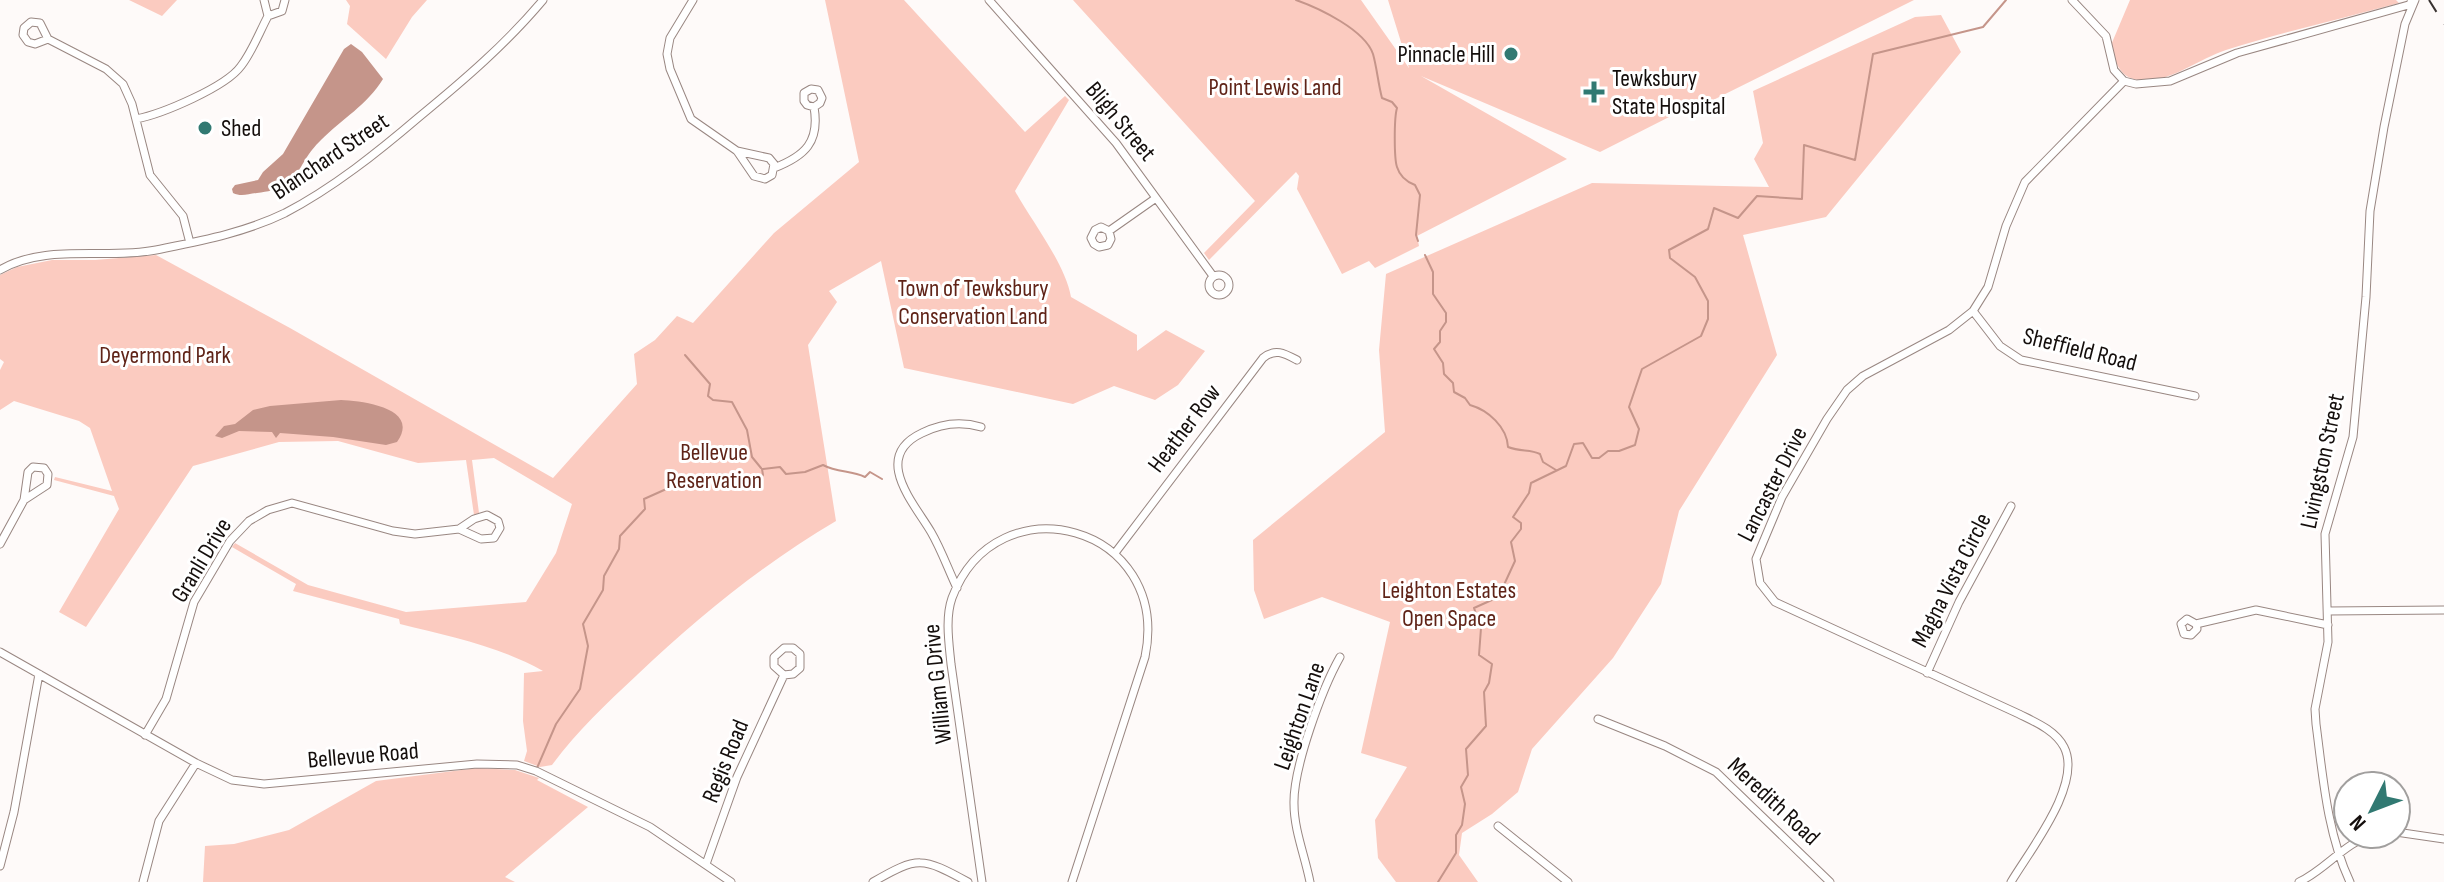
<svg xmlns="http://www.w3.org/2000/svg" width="2444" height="882" font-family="'Sofia Sans Condensed',sans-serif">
  <rect width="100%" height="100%" fill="#fefaf9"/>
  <path fill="#fbcbc0" d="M129 0H177L162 16Z
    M346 0H427L412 17 386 59 347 24 350 6Z
    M825 0H904L1025 132 1065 96 1069 100 1015 191C1032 222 1065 263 1071 297L1137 335V351L1166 330 1205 351 1178 385 1155 400 1114 386 1073 404 904 368 881 261 829 291 837 302 808 345 836 521C763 564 698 617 637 675 606 704 577 731 552 765L540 767 524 761 527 751 523 721 524 673 543 671C498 646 449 636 400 624L399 619 293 591 296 584 232 547 235 543 308 585 406 612 526 602 556 553 572 504 494 458 472 460 479 513 474 515 466 460 418 463 338 441 279 442 193 466 86 627 59 612 119 509 114 496 54 480 55 477 112 491 90 428 79 421 14 401 0 410V370L4 362 0 359V275L17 267 52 260H95L156 255 290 328 553 478 637 384 634 354 655 340 677 316 693 323 774 233 859 162Z
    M1073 0H1361L1409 68 1388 0H1914L1685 114 1679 112 1600 152 1421 76 1567 159 1417 236 1419 246 1375 268 1369 261 1342 274 1297 189 1299 176 1296 172 1209 260 1204 253 1255 201Z
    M2130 0H2396L2399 3C2341 19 2282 32 2226 50 2198 59 2169 84 2139 80 2119 78 2115 61 2111 45Z
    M1941 15 1961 52 1826 217 1743 235 1777 355 1679 511 1661 584 1613 658 1532 749 1518 792 1492 814 1462 833 1459 855 1478 882H1396L1378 858 1375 820 1407 767 1361 753 1390 622 1322 597 1264 619 1254 590 1253 540 1385 432 1379 350 1386 274 1592 183 1769 187 1754 159 1763 143 1753 91 1915 17Z
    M477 768 515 770 539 778 537 780 588 807 505 877 515 882H203L205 846 234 844 289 830 376 781Z"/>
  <path fill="#c5958a" d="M351 44 362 52 383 79C367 105 342 119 321 140 294 166 303 188 257 193 248 194 241 197 233 193L232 189 235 185 258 180 263 172 283 154 344 49Z
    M341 400C363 401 421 408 397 442L386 445 333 437 280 433 276 438 272 432 239 431 222 438 215 436 224 426 235 424 253 410 270 406Z"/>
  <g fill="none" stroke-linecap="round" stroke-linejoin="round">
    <path stroke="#c5958a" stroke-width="2" d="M1296 0C1319 8 1365 30 1373 54 1377 68 1378 83 1382 98L1392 102 1397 108C1394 118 1394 158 1397 167 1400 177 1407 182 1415 185L1420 195 1416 235 1418 241
      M1425 255 1433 272V294L1446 313V322L1440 331V342L1434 349 1443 363 1444 374 1453 383 1454 392 1465 398 1470 405C1488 410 1507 427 1508 447 1521 452 1530 449 1540 454L1543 462 1556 470
      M685 355 710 384 708 396 713 400 732 402 747 430 752 457 761 468
      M763 469 780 467 786 474 805 472 823 465C838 473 851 470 865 477L870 472 882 479
      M537 768 556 724 580 689 588 646 583 624 603 590 604 576 619 549 620 536 645 509 644 499 673 486H684L687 482 720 474 756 483 763 475 762 469
      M1438 882 1456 853V835L1462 825 1465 804 1461 787 1468 775 1466 749 1486 726 1484 692 1489 683 1492 664 1479 655 1481 628 1474 608 1494 599 1503 587 1515 561 1511 542 1521 529V523L1513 517 1529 493 1531 483 1566 466 1574 444 1583 443 1592 458H1599L1608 451H1619L1635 445 1639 429 1629 407 1642 369 1701 336 1708 319V301L1695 277 1670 258 1669 250 1708 229 1714 208 1738 218 1757 196 1802 199 1804 145 1855 160 1873 54 1983 27 2006 0"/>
    <defs>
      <path id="minor" d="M264 0 268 16
        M693 0 670 38 667 54 670 69 691 119 737 151 754 176 765 179 772 175 774 164 769 158 737 151
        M989 0 1116 143 1213 276
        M2072 0 2106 36 2114 70 2124 81 2136 84 2170 81 2237 53 2412 4 2411 2
        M48 39 35 44 28 42 23 35 24 28 31 22 40 23 48 39 106 69 123 84 132 104 150 175 183 216 190 243
        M136 119C162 114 226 87 241 66 252 52 259 33 268 16L282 11 285 0
        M774 168C805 156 820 142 814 107L820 103 822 98 818 90 811 89 804 93V101L807 105 814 107
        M1109 231 1111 239 1108 245 1099 247 1094 244 1091 238 1095 230 1101 227 1109 231 1156 198
        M0 270C45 243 106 260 156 250 200 241 244 233 285 213 333 188 378 152 419 117 464 80 506 44 543 0
        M1209 285a10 10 0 1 1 20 0a10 10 0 1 1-20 0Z
        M1973 311 2000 346 2021 360 2195 396
        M0 544 24 500 28 472 33 467 44 468 48 474 47 485 24 500
        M1115 553 1263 358C1275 348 1284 353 1297 360
        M957 588C948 569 941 549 931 532 914 503 871 457 922 433 942 423 961 421 981 427
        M2328 611 2444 610
        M2196 624 2197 629 2191 635 2184 634 2181 624 2187 619 2196 624 2256 610 2328 625
        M0 652 196 763 232 780 264 784 477 764 517 765 536 771 650 827 731 882
        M1927 673 1959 602 2011 506
        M1598 719 1665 746 1716 772 1830 882
        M145 735 166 699 194 602 230 541 249 521 268 510 292 503 393 531 415 534 459 529 481 539 494 538 500 528 498 521 487 515 474 519 459 529
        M1498 826 1568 882
        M2396 832 2444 839
        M706 864 737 777 784 675 793 674 800 668V654L793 648H784L774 657V666L784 675
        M0 866 14 812 39 674
        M143 882 159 821 196 763
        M873 882C918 856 922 857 968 882
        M982 882 951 664C949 643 945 618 952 598 997 478 1172 525 1145 657L1072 882
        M1310 882C1305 856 1294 830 1294 804 1293 768 1322 689 1340 657
        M2011 882C2030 850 2083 784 2064 747 2055 730 2035 722 2019 714L1775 602 1760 583 1756 559 1782 497 1827 419 1847 390 1863 376 1949 330 1973 311 1988 287 2006 226 2025 182 2124 81
        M2299 882C2327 869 2345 841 2376 834
        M2350 882C2327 833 2323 777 2316 724L2315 709 2328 642 2325 534 2353 437 2366 297 2370 211 2384 127 2405 24 2415 0"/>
    </defs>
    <use href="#minor" stroke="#998782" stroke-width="9"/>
    <use href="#minor" stroke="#fff" stroke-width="7"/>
    <path stroke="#393331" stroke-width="2" stroke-dasharray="14 14" stroke-linecap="butt" d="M2429 0 2444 24"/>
  </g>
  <g fill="#317972" stroke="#fff" stroke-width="3">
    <circle cx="1511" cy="54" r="8"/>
    <path d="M1590 80h8v8h8v8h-8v8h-8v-8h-8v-8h8z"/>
    <circle cx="205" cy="128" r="8"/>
  </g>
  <g text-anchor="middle" stroke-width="6" stroke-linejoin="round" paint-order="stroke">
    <g font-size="24" fill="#140e0c" stroke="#fff" text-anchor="start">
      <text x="1495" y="62" text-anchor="end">Pinnacle Hill</text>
      <text x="1612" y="86">Tewksbury<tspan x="1612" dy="28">State Hospital</tspan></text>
      <text x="221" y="136">Shed</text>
    </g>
    <g font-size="24" fill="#5f2317" stroke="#fff">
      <text x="1275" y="95">Point Lewis Land</text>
      <text x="973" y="296">Town of Tewksbury<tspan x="973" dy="28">Conservation Land</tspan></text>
      <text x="165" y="363">Deyermond Park</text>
      <text x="714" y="460">Bellevue<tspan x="714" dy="28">Reservation</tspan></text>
      <text x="1449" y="598">Leighton Estates<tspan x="1449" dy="28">Open Space</tspan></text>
    </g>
    <g font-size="24" fill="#140e0c" stroke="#fff">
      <text transform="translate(1121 121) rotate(50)" y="8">Bligh Street</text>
      <text transform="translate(330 156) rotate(-34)" y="8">Blanchard Street</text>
      <text transform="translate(2080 349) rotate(14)" y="8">Sheffield Road</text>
      <text transform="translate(1184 428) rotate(-53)" y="8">Heather Row</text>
      <text transform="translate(2322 461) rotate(-78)" y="8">Livingston Street</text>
      <text transform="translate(1772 484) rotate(-63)" y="8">Lancaster Drive</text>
      <text transform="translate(201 560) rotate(-59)" y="8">Granli Drive</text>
      <text transform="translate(1951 580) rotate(-63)" y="8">Magna Vista Circle</text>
      <text transform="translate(937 684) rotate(-96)" y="8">William G Drive</text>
      <text transform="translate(1299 716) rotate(-71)" y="8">Leighton Lane</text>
      <text transform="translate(363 755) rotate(-5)" y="8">Bellevue Road</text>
      <text transform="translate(725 761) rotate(-68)" y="8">Regis Road</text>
      <text transform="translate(1774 801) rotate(43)" y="8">Meredith Road</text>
    </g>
  </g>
  <g transform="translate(2372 810) rotate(228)"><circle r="38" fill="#ffffff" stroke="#a19f9e" stroke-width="2"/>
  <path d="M0-6L14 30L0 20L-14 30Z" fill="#317972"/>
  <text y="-12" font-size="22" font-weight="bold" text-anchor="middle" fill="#140e0c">N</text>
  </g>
</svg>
